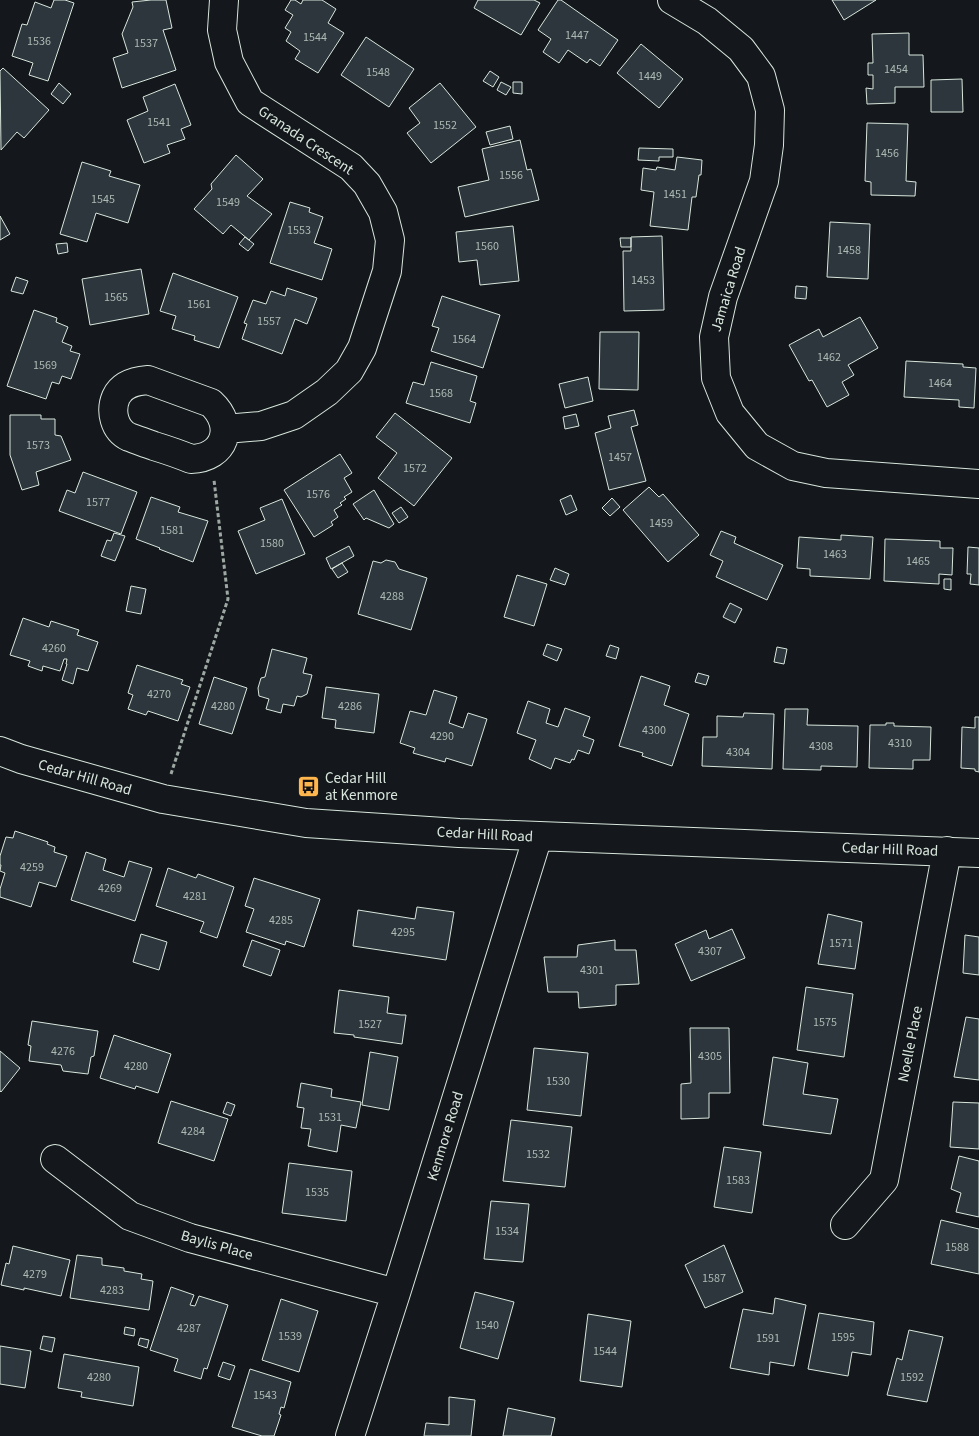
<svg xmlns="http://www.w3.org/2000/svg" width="979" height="1436" font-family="'Source Sans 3',sans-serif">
  <rect width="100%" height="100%" fill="#14181c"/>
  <path fill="#2c363c" stroke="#d8e6dc" d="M54 0H65L74 3 48 81 29 75 33 63 12 56 22 24 27 25 35 2 51 8Z
    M151 0H166L172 28 163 30 176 70 122 88 113 58 128 53 122 34 133 7 132 2Z
    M291 0H295L301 4 303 0H322L336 9 328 23 344 33 318 73 295 59 300 51 286 41 291 32 285 28 293 15 285 10Z
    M478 0H534L540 3 521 35 474 8Z
    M558 0H561L618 40 600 66 590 59 587 63 568 50 559 63 543 52 551 39 538 30Z
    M832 0H876L844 20Z
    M909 33V55H923L924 87H895V103L867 104 866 88 873 89V75H868V63H873L872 34Z
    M366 37 414 69 389 107 341 75Z
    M641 44 683 79 659 108 617 73Z
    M3 68 49 110 24 138 17 132 1 150 0 71Z
    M490 71 499 77 493 87 483 81Z
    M962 79 963 112H931V80Z
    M501 82 511 87 506 95 497 90Z
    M513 82H522V94L513 93Z
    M59 83 71 94 63 104 51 94Z
    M440 83 476 127 431 163 407 133 420 123 409 108Z
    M175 84 191 125 181 129 185 139 167 145 170 153 144 163 127 120 148 111 143 97Z
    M867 123 908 124 906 181 916 182 915 196 871 195V182L865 181Z
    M510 126 513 139 490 145 486 132Z
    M520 140 527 170 531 169 539 200 465 217 458 187 489 180 482 149Z
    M639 148 673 149V157H659V161L638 160Z
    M236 155 263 179 247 196 272 214 249 240 231 225 223 234 194 209 212 189 211 184Z
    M677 157 702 160 701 175H699L696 197H692L688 230 650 226 654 192 641 190 643 168 656 170 657 167 675 170Z
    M82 162 111 171 109 176 140 185 128 223 96 213 87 242 60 234Z
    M290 202 310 208 309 212 323 217 314 243 332 249 322 280 270 263Z
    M0 216 10 234 0 240Z
    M830 222 870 224 868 279 827 277Z
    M513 226 519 281 480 285 477 260 459 262 456 232Z
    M662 236 664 310 624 311 623 251H631V237Z
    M245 237 254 244 248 251 239 244Z
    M620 238H631V247H621Z
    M67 243 68 252 58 254 56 244Z
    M141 269 149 314 90 325 82 279Z
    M173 273 238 297 219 348 194 340 195 336 172 329 176 316 160 311Z
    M16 277 28 281 23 294 11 291Z
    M796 286 807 287 806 299 795 298Z
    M287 288 317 298 307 324 295 319 282 354 242 339 247 324 244 323 253 300 266 304 271 291 285 296Z
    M442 296 500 315 483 368 431 351 439 328 432 326Z
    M34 310 57 318 56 322 68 327 62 342 72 346 70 351 80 354 71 379 62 376 59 384 52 382 46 399 7 386Z
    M860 317 878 348 848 365 854 375 842 382 849 395 827 407 812 380 809 381 789 345 819 329 823 337Z
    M600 332H639L638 390 599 389Z
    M906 361 963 364V367L976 368 974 408 959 407V400L904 397Z
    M431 362 477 376 470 401 476 403 470 423 406 403 413 382 424 385Z
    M588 377 593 401 565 408 559 384Z
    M634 410 638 425 631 427 646 481 609 490 595 433 611 428 608 416Z
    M395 413 452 458 414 506 378 478 397 453 376 437Z
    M576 414 579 426 565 429 563 417Z
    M10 415H41V419H55V435L61 436 71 460 36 472 39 485 22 490 10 455Z
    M340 454 352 473 344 478 352 492 344 497 346 499 340 503 342 505 334 510 338 517 331 522 333 525 314 537 284 490Z
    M83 472 137 492 121 534 59 511 67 490 75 493Z
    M649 487 659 497 663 494 699 535 668 562 623 510Z
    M374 490 394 524 389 528 366 518 364 520 353 504Z
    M571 495 577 510 566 515 560 500Z
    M151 497 180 507 178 512 208 521 193 562 159 549 160 548 136 539Z
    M612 498 620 507 610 516 602 508Z
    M282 499 305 554 256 574 238 531 265 520 260 508Z
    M401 507 408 517 399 523 392 513Z
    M721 531 736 537 734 543 783 565 767 600 716 577 723 561 710 555Z
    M114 533 125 536 115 561 101 556 107 540 111 541Z
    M841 535 873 537 870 579 810 576V569L797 568 799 537 841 540Z
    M885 539 940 541V548H953L952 575 939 574V584L884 581Z
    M349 546 354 556 331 569 326 558Z
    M968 547 979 548V585L970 584 971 574H967Z
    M386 560 395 562 399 569 427 578 411 630 358 614 373 561 381 563Z
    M342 563 348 572 338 578 332 569Z
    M555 568 569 574 565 585 550 580Z
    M517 575 547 584 534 626 504 617Z
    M944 579H951V590L944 589Z
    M131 586 146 589 141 614 126 611Z
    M730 603 742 609 735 623 723 617Z
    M23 618 49 627 51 621 79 630 77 635 98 642 88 671 77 668 73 684 62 680 67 664H66L67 659H64L60 671 43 666 42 671 28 666 30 661 10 655Z
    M547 644 562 649 557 661 543 655Z
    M610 645 619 648 616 659 606 656Z
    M777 647 787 649 784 664 774 662Z
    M272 649 307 658 303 673 312 675 307 694 301 697 297 696 294 706 283 704 281 713 266 709 269 699 259 696 258 688 261 678 265 677Z
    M137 665 183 680 181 684 190 687 178 721 148 711 146 715 128 709 133 695 128 693Z
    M698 673 709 676 706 685 695 682Z
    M641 676 670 686 664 705 689 714 672 766 642 756 643 753 619 746Z
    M214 677 247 688 232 734 199 724Z
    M326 687 379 694 374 733 335 728 336 720 322 718Z
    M434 690 457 697 449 723 463 728 468 713 487 719 472 766 446 758 445 762 413 753 415 748 400 743 410 711 426 715Z
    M528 701 550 709 546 723 558 727 565 708 590 717 583 736 594 740 589 754 578 750 574 760 572 759 570 763 555 758 551 769 529 759 536 740 517 733Z
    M785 709H808L807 725 858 726 857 767 821 766V770L783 769Z
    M744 713 774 714 772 769 702 766 703 737H717V716L743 717Z
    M975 717H979V772L975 771V769L961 768 962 727 975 728Z
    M886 723H894V726L931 727 930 760H913V769L869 768 870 725H886Z
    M15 831 48 842 47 844 55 847 54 852 67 856 56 887 39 882 31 907 0 897V889L5 873 0 871 1 865H0V856L6 837 13 838Z
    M86 852 106 859 103 870 124 877 129 861 152 868 135 921 71 900Z
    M168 868 196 878 198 874 234 887 217 938 200 932 204 922 156 906Z
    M254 878 320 899 304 947 286 941 285 945 246 932 254 909 245 906Z
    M417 907 454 912 446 960 353 946 358 910 415 919Z
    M828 914 862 922 855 969 818 964Z
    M732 929 745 958 691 981 675 944 706 930 709 939Z
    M141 934 167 942 159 970 133 962Z
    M965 935 979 937V975L963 973Z
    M252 940 280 950 271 976 243 966Z
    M615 940V950H636L639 984 616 985V1005L579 1008 578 992H548L544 957H577L578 945Z
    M806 987 853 994 844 1057 797 1050Z
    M339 990 389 997 387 1013 401 1015H406L402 1044 354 1037V1035L334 1033Z
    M966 1017 979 1019V1080L954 1077Z
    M32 1021 98 1031 94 1056 91 1057 88 1074 63 1071 61 1065 29 1061 31 1046 28 1045Z
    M690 1028H729L730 1093H709V1118L681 1119V1084L691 1083Z
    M114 1035 171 1054 158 1093 136 1086 135 1089 100 1078Z
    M534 1048 588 1053 581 1116 527 1110Z
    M0 1051 20 1068 1 1092 0 1091Z
    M370 1052 398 1057 389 1110 362 1105Z
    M773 1057 808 1063 803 1094 838 1099 831 1134 763 1125Z
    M301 1083 332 1089 331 1097 361 1102 356 1128 341 1125 337 1152 308 1146 311 1129 301 1128 304 1108 297 1107Z
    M171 1101 228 1119 214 1161 158 1143Z
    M227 1102 235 1105 231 1116 223 1113Z
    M953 1102 979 1103V1149L950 1147Z
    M511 1120 572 1127 565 1187 503 1181Z
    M724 1147 761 1152 752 1213 714 1207Z
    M959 1156 979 1161V1217L956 1212 961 1193 951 1189Z
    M289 1163 352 1171 346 1221 282 1213Z
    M491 1201 529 1204 523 1262 484 1259Z
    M941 1220 979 1229V1274L931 1264Z
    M724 1245 743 1292 705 1308 685 1265Z
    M13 1246 70 1260 61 1296 24 1288V1290L1 1285 6 1263 9 1264Z
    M77 1255 102 1258V1265L124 1268V1271L142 1274 141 1279 153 1281 149 1310 70 1298Z
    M171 1287 194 1295 190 1305 195 1306 199 1296 228 1305 207 1369 204 1368 201 1379 174 1371 178 1359 150 1350Z
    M475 1292 514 1302 498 1359 460 1348Z
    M775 1298 806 1305 794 1366 770 1362 769 1375 730 1368 743 1309 773 1314Z
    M281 1299 318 1311 299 1372 262 1360Z
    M819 1313 874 1322 871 1355 852 1352 848 1376 808 1369Z
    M588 1314 631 1321 622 1387 580 1381Z
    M125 1327 135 1329 134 1336 124 1334Z
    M909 1330 943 1337 927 1402 887 1395 897 1358 902 1360Z
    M43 1336 55 1338 52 1352 40 1349Z
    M140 1338 149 1340 147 1348 138 1345Z
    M0 1346 31 1351 25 1388 0 1384Z
    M64 1354 139 1367 133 1406 81 1397 82 1392 58 1388Z
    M223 1362 235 1366 230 1380 218 1376Z
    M250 1369 291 1382 284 1408 281 1407 279 1414 281 1415 274 1436H262L232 1427Z
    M449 1397 475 1400 471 1436H424L426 1423 449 1425Z
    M508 1408 555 1418 551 1436H503Z"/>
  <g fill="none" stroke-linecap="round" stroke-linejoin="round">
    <defs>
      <path id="minor" d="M224 0 222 30 229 62 250 102 351 167 367 184 383 212 390 240 387 271 362 348 349 371 327 392 294 415 261 426 225 429
        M672 0 707 21 741 49 761 76 770 110 769 145 764 181 723 297 714 337 716 378 730 413 757 446 793 466 826 473 979 484
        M148 380 211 403C236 426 225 458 191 459 179 454 167 450 154 446 146 443 137 440 129 437 114 430 110 411 116 397 122 384 135 381 148 380Z
        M0 751 21 759 163 799 306 823 459 833 979 853
        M55 1159 130 1216 190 1238 396 1293
        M845 1225 884 1180 947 851
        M350 1436 396 1293 538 836"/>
    </defs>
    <use href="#minor" stroke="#d8e6dc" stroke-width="30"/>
    <path stroke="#9da8a2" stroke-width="3" stroke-dasharray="4 2.5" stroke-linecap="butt" d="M171 774 228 599 214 480"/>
    <use href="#minor" stroke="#14181c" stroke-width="28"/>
  </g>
  <defs>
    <symbol id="bus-square" viewBox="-11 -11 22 22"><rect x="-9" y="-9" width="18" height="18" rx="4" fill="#ffb74d" stroke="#14181c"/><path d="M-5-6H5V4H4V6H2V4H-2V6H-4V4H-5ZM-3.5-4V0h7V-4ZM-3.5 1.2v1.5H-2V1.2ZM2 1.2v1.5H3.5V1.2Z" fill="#111"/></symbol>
  </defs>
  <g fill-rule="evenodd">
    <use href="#bus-square" x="296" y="774" width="25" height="25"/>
  </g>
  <g text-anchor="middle" stroke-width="4" stroke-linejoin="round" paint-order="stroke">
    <g font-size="12" fill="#adbab4">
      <text x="577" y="39">1447</text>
      <text x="315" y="41">1544</text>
      <text x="39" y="45">1536</text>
      <text x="146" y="47">1537</text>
      <text x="896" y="73">1454</text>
      <text x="378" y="76">1548</text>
      <text x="650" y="80">1449</text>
      <text x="159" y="126">1541</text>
      <text x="445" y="129">1552</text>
      <text x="887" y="157">1456</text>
      <text x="511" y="179">1556</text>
      <text x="675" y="198">1451</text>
      <text x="103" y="203">1545</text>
      <text x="228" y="206">1549</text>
      <text x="299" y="234">1553</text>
      <text x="487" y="250">1560</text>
      <text x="849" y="254">1458</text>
      <text x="643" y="284">1453</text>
      <text x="116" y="301">1565</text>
      <text x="199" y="308">1561</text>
      <text x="269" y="325">1557</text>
      <text x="464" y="343">1564</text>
      <text x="829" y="361">1462</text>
      <text x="45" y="369">1569</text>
      <text x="940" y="387">1464</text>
      <text x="441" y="397">1568</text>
      <text x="38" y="449">1573</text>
      <text x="620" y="461">1457</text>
      <text x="415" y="472">1572</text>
      <text x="318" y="498">1576</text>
      <text x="98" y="506">1577</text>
      <text x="661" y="527">1459</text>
      <text x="172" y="534">1581</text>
      <text x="272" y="547">1580</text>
      <text x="835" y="558">1463</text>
      <text x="918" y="565">1465</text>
      <text x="392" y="600">4288</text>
      <text x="54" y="652">4260</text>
      <text x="159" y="698">4270</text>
      <text x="223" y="710">4280</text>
      <text x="350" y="710">4286</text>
      <text x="654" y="734">4300</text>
      <text x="442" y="740">4290</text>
      <text x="900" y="747">4310</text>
      <text x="821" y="750">4308</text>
      <text x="738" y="756">4304</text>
      <text x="32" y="871">4259</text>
      <text x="110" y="892">4269</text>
      <text x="195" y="900">4281</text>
      <text x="281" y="924">4285</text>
      <text x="403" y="936">4295</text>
      <text x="841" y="947">1571</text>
      <text x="710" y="955">4307</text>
      <text x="592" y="974">4301</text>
      <text x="825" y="1026">1575</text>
      <text x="370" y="1028">1527</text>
      <text x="63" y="1055">4276</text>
      <text x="710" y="1060">4305</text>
      <text x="136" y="1070">4280</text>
      <text x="558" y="1085">1530</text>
      <text x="330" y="1121">1531</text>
      <text x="193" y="1135">4284</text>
      <text x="538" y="1158">1532</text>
      <text x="738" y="1184">1583</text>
      <text x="317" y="1196">1535</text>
      <text x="507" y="1235">1534</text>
      <text x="957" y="1251">1588</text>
      <text x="35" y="1278">4279</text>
      <text x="714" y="1282">1587</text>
      <text x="112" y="1294">4283</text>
      <text x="487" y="1329">1540</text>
      <text x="189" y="1332">4287</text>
      <text x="290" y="1340">1539</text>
      <text x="843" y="1341">1595</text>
      <text x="768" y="1342">1591</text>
      <text x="605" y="1355">1544</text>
      <text x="99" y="1381">4280</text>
      <text x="912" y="1381">1592</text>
      <text x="265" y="1399">1543</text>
    </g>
    <g font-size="15" fill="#d8e6dc" stroke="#14181c">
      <text transform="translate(306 140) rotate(34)" y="5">Granada Crescent</text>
      <text transform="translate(728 289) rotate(-73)" y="5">Jamaica Road</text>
      <text transform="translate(85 777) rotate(16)" y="5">Cedar Hill Road</text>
      <text transform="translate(485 834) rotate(3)" y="5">Cedar Hill Road</text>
      <text transform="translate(890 849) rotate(2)" y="5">Cedar Hill Road</text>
      <text transform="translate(910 1044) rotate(-79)" y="5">Noelle Place</text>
      <text transform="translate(445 1136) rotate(-73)" y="5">Kenmore Road</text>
      <text transform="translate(217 1245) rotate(16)" y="5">Baylis Place</text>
    </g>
    <g font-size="15" fill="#d8e6dc" stroke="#14181c" text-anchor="start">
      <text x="325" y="783">Cedar Hill<tspan x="325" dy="17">at Kenmore</tspan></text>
    </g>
  </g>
</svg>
